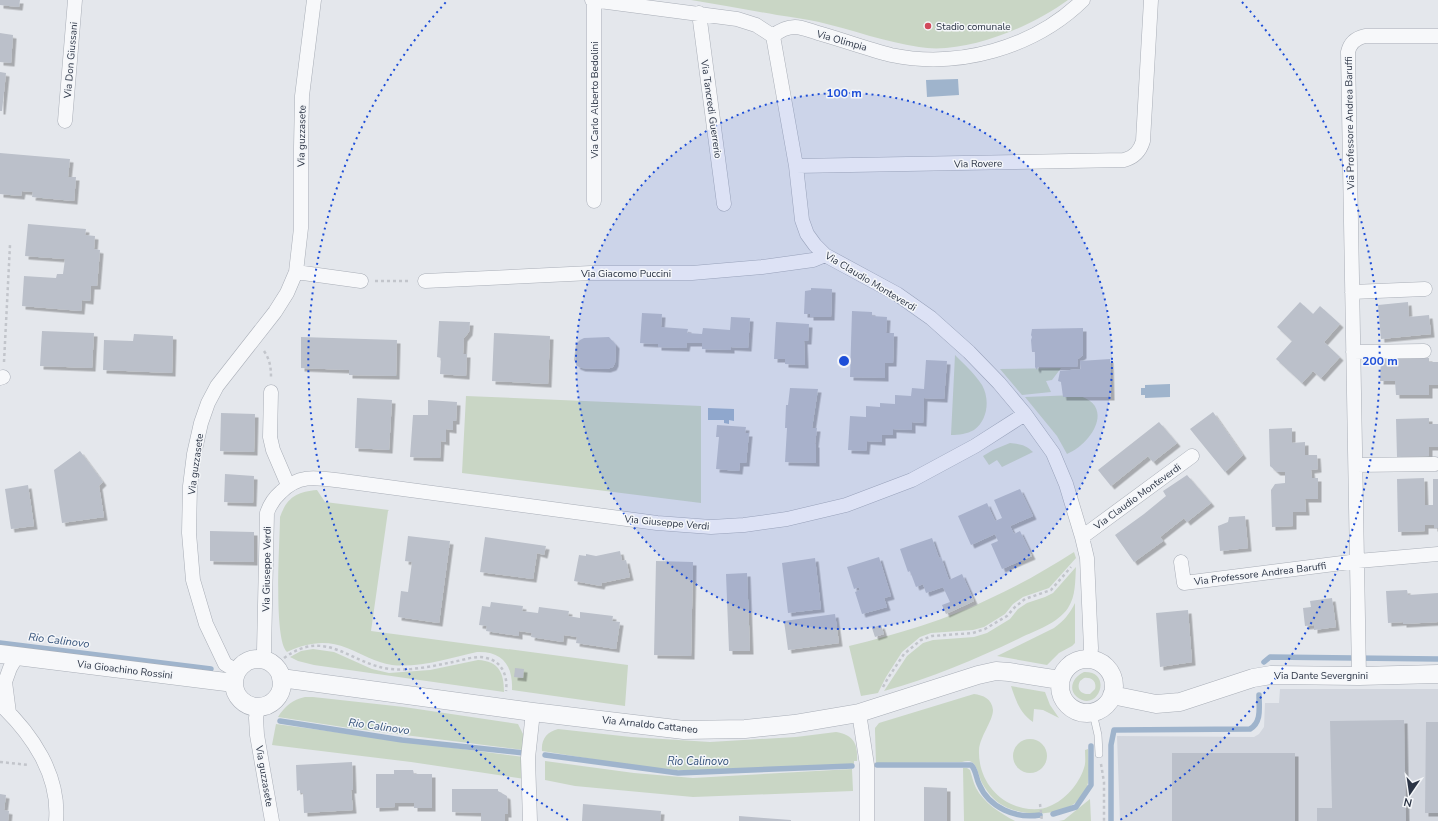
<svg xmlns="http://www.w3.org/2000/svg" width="1438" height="821" font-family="'Nunito Sans',sans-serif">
  <defs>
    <filter id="shadow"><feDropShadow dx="3.5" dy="3.5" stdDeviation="0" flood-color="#0004"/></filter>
  </defs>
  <rect width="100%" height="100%" fill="#e4e7ec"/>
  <path fill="#d2d6de" d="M1280 689H1438V821H1120L1117 736 1254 737 1259 734 1264 727 1265 703H1279Z"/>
  <path fill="#c9d6c5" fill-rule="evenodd" d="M691 0H1068C1031 27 965 55 919 47 885 42 853 30 819 22 806 19 791 17 777 15 749 10 720 5 691 0Z
    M955 355C964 364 975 374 982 385 990 399 988 420 974 430 967 434 959 435 951 435Z
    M1061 368 1052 380 1046 381 1051 392 1022 395 1000 369Z
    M1076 395C1116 404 1093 443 1067 454L1057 436 1025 397Z
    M466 396 701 406V503L462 473Z
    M1010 443C1020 444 1026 445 1033 452L1002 467 997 460 989 465 983 456 993 450Z
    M317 490 325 502 389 510 388 511 371 631 628 665 625 706 512 690C513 666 503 651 477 652 451 658 419 668 392 665 375 662 362 654 347 648 326 639 306 643 287 652 273 639 280 540 280 517 287 497 297 492 317 490Z
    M1074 552 1076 558 1049 588 1023 597 1013 604 1005 614 984 627 973 630 931 633 920 637 902 652 886 677 878 693 861 696 849 646C898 634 946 620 991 598 1020 585 1047 569 1074 552Z
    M1076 567C1075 581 1076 596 1068 608 1057 624 1036 630 1020 638 976 659 931 678 884 691L907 656 923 643 933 640 974 637 987 633 1010 619 1018 609 1027 603 1045 597 1053 593Z
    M1075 603V643L1072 646 1059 653 1047 665 997 656 1054 628C1064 621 1070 613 1075 603Z
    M313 649 334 652 372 669 389 673 430 670 478 660C499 661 504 673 504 692L314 665 298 661 290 657 301 651Z
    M1084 672C1114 671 1098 714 1077 697 1067 689 1074 676 1084 672ZM1084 678C1092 677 1097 682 1095 689L1090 694C1081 695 1076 689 1080 681Z
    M1011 686 1045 692 1050 705 1059 718 1043 710 1034 709 1033 722C1020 713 1016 701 1011 686Z
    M974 694C983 695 992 699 993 710 993 721 980 736 979 750 978 778 996 802 1023 808 1032 810 1042 810 1050 806 1065 800 1079 784 1084 768 1086 763 1085 756 1085 750L1088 749C1088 766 1093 785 1080 799 1060 819 1012 818 993 798 989 794 985 788 982 783 979 777 978 768 973 763 970 760 966 761 962 762L876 763 875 731V728L879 723Z
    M305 697H313L404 707 518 724 524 736V750L349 728 278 717C285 706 292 700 305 697Z
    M276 724 424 744 524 757 525 779 411 762 272 745Z
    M558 729 631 737 710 742 796 737 836 732C854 735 858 744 857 761H854V764L694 771 676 770 635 766 542 751C541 739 547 732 558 729Z
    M1013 756a17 17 0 1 1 34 0a17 17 0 1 1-34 0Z
    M545 761 634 773 693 778 852 769 853 791 693 797 575 786 545 780Z
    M963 768H967L970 770C972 776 973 782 976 788 984 803 1000 813 1015 821H964Z
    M1090 799 1091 821H1059L1064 820Z"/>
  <path fill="#9fb4cc" d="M958 79 959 95 927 97 926 80Z
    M1170 384V397L1145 398V395H1141V388H1145V385Z
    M708 408 734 409V421L729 420V424L724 423V420H708Z"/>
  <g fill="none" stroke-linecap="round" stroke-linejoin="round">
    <path stroke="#9fb4cc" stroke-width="5.5" d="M0 643 211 669
      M1264 662 1270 657 1438 659
      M280 721 402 740 524 753
      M545 755 678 773 852 766
      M877 765H971C976 769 976 778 979 784 989 808 1016 819 1040 815
      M1053 814 1076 807 1091 785V746
      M1111 821V745L1114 730 1250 729C1262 722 1259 707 1259 695"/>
  </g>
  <path fill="#bbc0ca" filter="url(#shadow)" d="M0 0H20L19 7 0 5Z
    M0 33 13 35 11 63 0 62Z
    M0 72 6 73 2 111H0Z
    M0 153 70 159 68 177H76L74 201 32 197 33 192 22 191 21 196 0 194Z
    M28 224 86 229 85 235 95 236 94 249 100 250 97 286H91L90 301 82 300 81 311 22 306 24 276 56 278 57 274H63L65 259 25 256Z
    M811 288 832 289 831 317H810V314H804L805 291 811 290Z
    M1300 302 1313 314 1320 306 1340 324 1324 342 1340 357 1321 378 1313 371 1302 383 1276 359 1292 341 1277 327Z
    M1408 302 1409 317 1429 315 1431 334 1381 339 1378 305Z
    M852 311 872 312V316L887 317 886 333H894L893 363H885V378L850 377Z
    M642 313 662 314 661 327 688 329 687 333 702 334 703 328 730 330 731 317 750 318 748 348 731 347V350L702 349V343H687L686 348 658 347V344L640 343Z
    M439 321 470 322 469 332 464 338 463 354H467L466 376 440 374 441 358 437 357Z
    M776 322 809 324 808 341H804L805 365 785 364V359H774Z
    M1083 328V355L1078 359 1077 367H1038L1037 370 1035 367V352H1032L1031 340 1032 337 1031 335 1032 329Z
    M42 331 94 333 92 368 40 366Z
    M494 333 550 336 548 384 492 381Z
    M134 334 173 336 172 373 103 370 104 340 133 341Z
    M301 337 397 340 396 376 349 375V370L301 368Z
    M609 337 616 345 615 363 613 367 607 369 582 368 577 366 574 360 576 344 580 340 584 338Z
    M1429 358V362H1438V385H1429V395H1396L1395 381H1380L1381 359Z
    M1110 359 1111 397H1063L1061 382 1058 381 1060 371 1081 369 1080 361Z
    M926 360 947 361 944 399 924 398 923 423 912 422V430L893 429V435H882V442L867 441 866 451 848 450 850 416 866 417V406L880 407V403L895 404V395L911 396 912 388 924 389Z
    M790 388 818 389 812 428H817L815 444H816V463L785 462 787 428H785L786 405H788Z
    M357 398 392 400 389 450 355 448Z
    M428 400 457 402 456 421H453V430L446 429V442L441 441 440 458 410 457 413 415H428Z
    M1213 412 1243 455 1225 472 1190 429Z
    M221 413 255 414 254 452 220 451Z
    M1429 418V424H1438V447H1429V456L1397 457 1396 419Z
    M1159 422 1177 443 1153 462 1148 456 1111 486 1098 470Z
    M717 425 746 427 745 433H749L746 463H740L739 471 716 469 719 437H716Z
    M1292 428V443L1305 442V455H1317L1318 469 1311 470 1312 478H1318V499H1305L1306 512H1293V526L1272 527 1271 490 1275 484 1285 483V472H1277L1270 466 1269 429Z
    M80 451 103 482 99 486 104 517 62 523 54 470Z
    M225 474 254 476 253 503 224 502Z
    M1187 475 1211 503 1187 522 1184 518 1160 537 1163 541 1134 562 1115 535 1144 514 1166 496 1163 491Z
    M1424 478 1425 505H1433V479H1438V528H1434V525H1425V531L1398 532 1397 479Z
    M28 485 34 526 11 529 5 489Z
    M1020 489 1033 516 1010 526 1014 534 1020 531 1032 556 1002 569 991 544 998 541 995 534 971 545 958 516 987 503 995 521 1002 518 994 500Z
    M1245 516 1248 548 1220 551 1218 526 1228 522 1229 517Z
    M210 531 254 532V562L210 561Z
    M408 536 450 541 439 623 398 617 401 591 408 592 412 562 405 561Z
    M485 537 546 546 544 555 537 553 533 579 480 572Z
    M932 538 939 558 941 557 949 580 962 574 974 601 946 614 942 605 950 602 943 587 926 593 923 584 916 587 910 571 908 572 900 549Z
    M620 551 622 561 626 560 630 577 602 583 601 586 574 581 579 555 586 556V554L596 556Z
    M879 557 891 596 884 598 887 607 862 614 855 592 860 590 859 587 854 589 847 567Z
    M815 558 821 609 788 613 782 563Z
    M656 561 693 562 691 656 654 655Z
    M747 573 750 651H729L726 574Z
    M1407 590 1408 595 1438 593V622L1403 624V622L1388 623 1386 591Z
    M1332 598 1336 627 1314 630V625L1305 626 1303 608 1311 607 1310 601Z
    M491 602 523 606 522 611 538 613 539 607 569 611 568 616 580 618V612L613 616 612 621 620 622 616 649 576 643 577 637 564 635 563 642 531 637 532 633 519 631V636L486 631 487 626 479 625 482 606 490 607Z
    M1188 610 1192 662 1160 667 1156 613Z
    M835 614 839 643 788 650 784 621Z
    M881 625 884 634 875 637 872 628Z
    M515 668 524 669 523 678 514 677Z
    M1404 720 1406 821H1317V808H1332L1330 721Z
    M1426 722H1438V813H1425Z
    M1172 753H1295V821H1172Z
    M352 762 353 790H351L353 810 304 813 303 793H300V790L297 791 296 765Z
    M394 770H413L414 774H432V808H414V803H395V807L376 808V774H394Z
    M924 787 947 788V821H924Z
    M452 789H498V791L507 796 508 814H505V821H481V813L452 812Z
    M0 794 6 795 4 810 9 811 8 821H0Z
    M583 804 661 811 660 821H582Z
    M739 816 791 820V821H739Z"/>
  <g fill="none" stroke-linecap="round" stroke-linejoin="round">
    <defs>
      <path id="service" d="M1093 713 1098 735 1099 754"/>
      <path id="minor" d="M592 0 737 19 756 25 773 36
        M699 13 724 204
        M773 36 796 166 802 220 807 234 815 245 825 255 897 294 931 318 969 352 999 383 1025 414 1053 453 1066 484 1082 537 1087 558 1091 648 1090 659
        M773 36C779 31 786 27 795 27 802 27 811 31 818 33 843 40 867 49 891 55 958 69 1034 48 1083 0
        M65 121 75 0
        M796 166 1124 160C1135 157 1140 151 1143 141L1151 0
        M594 201V0
        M296 272 361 281
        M425 281 591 273H692L762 267 813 260 825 255
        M1352 292 1425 289
        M1353 352 1424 351
        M0 378 3 377
        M271 392 270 437 273 450 288 485
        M1356 465 1435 464
        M1082 537 1192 456
        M1181 562 1184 583 1358 561 1438 554
        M263 660 264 651 267 513C270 504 274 498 281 492 300 473 318 478 343 481L657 523 711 527 744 525 787 519 846 505 912 480 975 446 1025 414
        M237 671 225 664 206 624 193 580 189 533 190 486 194 454 201 423 208 403 217 386 275 312 287 293 296 272 301 228V147L302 96 314 0
        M1359 676 1348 52C1350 43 1356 38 1365 36H1438
        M0 704C32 734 60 775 56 821
        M258 707 256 718 257 735 272 821
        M9 713 5 682 10 668 17 656
        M859 713 867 765V821
        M530 821 528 758 533 712"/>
      <path id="tertiary" d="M0 654 234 683
        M1060 686a27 27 0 1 1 54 0a27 27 0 1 1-54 0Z
        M234 683a24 24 0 1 1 48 0a24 24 0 1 1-48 0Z
        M281 678 533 712 684 730 745 729 794 724 859 713 978 675 996 671 1009 672 1060 680
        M1112 695 1156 704 1180 702 1253 678 1271 675 1359 676 1438 674"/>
    </defs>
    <use href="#service" stroke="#a9aeb7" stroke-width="8"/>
    <use href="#minor" stroke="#a9aeb7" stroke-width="15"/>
    <use href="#tertiary" stroke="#a9aeb7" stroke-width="19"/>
    <path stroke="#c2c5cb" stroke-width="2.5" stroke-dasharray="3 3" stroke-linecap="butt" d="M375 281H410
      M264 351C270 360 271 367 271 378
      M4 362 10 245
      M284 658C326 627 350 664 390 669 411 671 433 666 453 662 464 660 476 655 486 658 502 661 508 676 506 691
      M883 687 888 678 904 654 921 640 932 636 973 633 985 629 1007 616 1015 607 1025 599 1051 590 1071 567
      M0 762 29 765
      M1101 764 1104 782V821
      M1040 804 1042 821"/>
    <use href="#service" stroke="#f7f8fa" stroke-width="7"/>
    <use href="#minor" stroke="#f7f8fa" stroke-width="14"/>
    <use href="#tertiary" stroke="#f7f8fa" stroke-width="18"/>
  </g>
  <circle cx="844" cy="361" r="268" fill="#1d4ed8" fill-opacity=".12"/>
  <g fill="none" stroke="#1d4ed8" stroke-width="2" stroke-dasharray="2 4">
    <circle cx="844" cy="361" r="268"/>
    <path d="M568 820A536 536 0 0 1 446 2M1242 2A536 536 0 0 1 1120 820"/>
  </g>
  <circle fill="#d1495b" stroke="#f4f6f9" stroke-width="1.5" cx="928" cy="26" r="4"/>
  <g text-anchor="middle" stroke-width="3" stroke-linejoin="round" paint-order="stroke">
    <g font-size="10" fill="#2b3445" stroke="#f4f6f9" text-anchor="start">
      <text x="936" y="30">Stadio comunale</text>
    </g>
    <g font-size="10" fill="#2b3445" stroke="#f4f6f9">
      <text transform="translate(842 40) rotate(16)" y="4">Via Olimpia</text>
      <text transform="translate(70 60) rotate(-85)" y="4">Via Don Giussani</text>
      <text transform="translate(594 100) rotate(-90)" y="4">Via Carlo Alberto Bedolini</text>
      <text transform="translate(712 109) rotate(82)" y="4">Via Tancredi Guerrerio</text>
      <text transform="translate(1349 123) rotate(-91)" y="4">Via Professore Andrea Baruffi</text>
      <text transform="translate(301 136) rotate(-89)" y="4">Via guzzasete</text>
      <text transform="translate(978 163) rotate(-1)" y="4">Via Rovere</text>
      <text x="626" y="277">Via Giacomo Puccini</text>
      <text transform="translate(871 281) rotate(31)" y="4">Via Claudio Monteverdi</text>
      <text transform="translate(195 464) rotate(-82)" y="4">Via guzzasete</text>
      <text transform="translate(1137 496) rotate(-36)" y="4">Via Claudio Monteverdi</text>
      <text transform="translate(667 522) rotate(5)" y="4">Via Giuseppe Verdi</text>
      <text transform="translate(266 569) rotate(-89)" y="4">Via Giuseppe Verdi</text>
      <text transform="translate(1260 573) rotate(-7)" y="4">Via Professore Andrea Baruffi</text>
      <text transform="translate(125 669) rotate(7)" y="4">Via Gioachino Rossini</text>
      <text x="1321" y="679">Via Dante Severgnini</text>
      <text transform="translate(650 724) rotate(6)" y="4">Via Arnaldo Cattaneo</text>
      <text transform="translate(265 776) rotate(80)" y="4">Via guzzasete</text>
    </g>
    <g font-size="11" font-style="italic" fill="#34527a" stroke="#f4f6f9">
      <text transform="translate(59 640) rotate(7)" y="4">Rio Calinovo</text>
      <text transform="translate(379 726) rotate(8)" y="4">Rio Calinovo</text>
      <text x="698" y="765">Rio Calinovo</text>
    </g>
  </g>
  <circle cx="844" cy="361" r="6" fill="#1d4ed8" stroke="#f4f6f9" stroke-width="2"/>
  <g font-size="12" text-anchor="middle" font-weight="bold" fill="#1d4ed8" stroke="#f4f6f9" stroke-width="3" stroke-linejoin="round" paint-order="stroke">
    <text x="844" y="97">100 m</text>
    <text x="1380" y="365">200 m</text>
  </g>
  <g transform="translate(1410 793) rotate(193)" stroke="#f4f6f9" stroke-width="3" paint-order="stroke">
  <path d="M0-3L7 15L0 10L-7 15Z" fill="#2b3445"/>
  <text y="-6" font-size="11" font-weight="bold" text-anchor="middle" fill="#2b3445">N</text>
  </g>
</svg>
